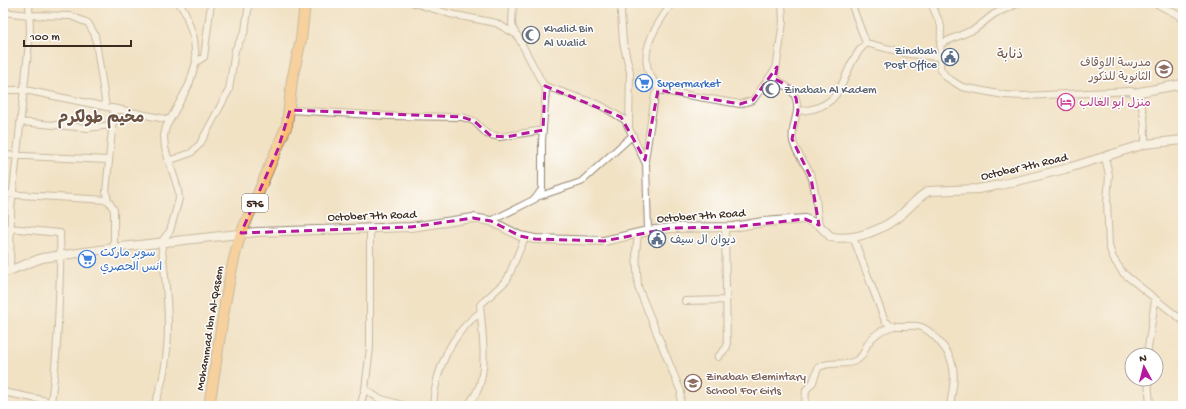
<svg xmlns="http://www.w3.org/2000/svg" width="1186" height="409" font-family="'Gochi Hand','Playpen Sans Arabic',sans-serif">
  <rect width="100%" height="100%" fill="#fff"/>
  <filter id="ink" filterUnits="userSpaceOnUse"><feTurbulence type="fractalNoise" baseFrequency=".025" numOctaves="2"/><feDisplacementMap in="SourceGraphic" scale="8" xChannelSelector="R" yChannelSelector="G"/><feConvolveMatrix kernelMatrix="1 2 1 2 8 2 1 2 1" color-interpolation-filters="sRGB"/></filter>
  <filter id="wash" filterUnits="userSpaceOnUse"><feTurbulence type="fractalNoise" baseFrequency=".012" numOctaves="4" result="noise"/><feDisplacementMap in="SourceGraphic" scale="16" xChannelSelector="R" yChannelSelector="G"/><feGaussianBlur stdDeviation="0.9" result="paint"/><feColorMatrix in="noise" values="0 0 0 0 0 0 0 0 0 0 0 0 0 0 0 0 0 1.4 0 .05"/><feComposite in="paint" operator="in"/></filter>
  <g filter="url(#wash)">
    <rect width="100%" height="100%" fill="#f1e2c4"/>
  </g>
  <g filter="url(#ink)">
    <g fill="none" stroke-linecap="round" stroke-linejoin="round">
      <defs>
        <path id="minor" d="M414 3 450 14 496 23 517 35 546 90 542 141V189L535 199 491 221
          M513 3 512 25 516 34
          M622 3 621 13 623 42 630 72 629 126
          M782 3 783 22 775 77C781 85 791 86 795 96 802 112 790 125 793 141 796 154 805 162 810 173 817 188 816 209 819 225
          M851 3 866 43 909 54 939 57
          M931 3 941 26 940 68 946 77 962 87 1004 95 1024 96 1131 91C1146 100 1145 128 1145 144
          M1155 3 1178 15 1183 21
          M3 12 29 15 71 16 88 23 95 35 106 107
          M940 44 975 29 994 14 1019 3
          M196 62 204 57 211 3
          M545 86 600 105 625 120 646 164 648 231
          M3 90H25L170 120
          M658 90C655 83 651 76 648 70 641 45 659 22 672 3
          M114 109 106 192 108 200 114 210V248
          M290 110 389 116 462 117 474 121 487 134 500 137 543 130
          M798 111C851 108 837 71 866 43
          M20 122 88 128 111 125
          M3 155 108 160
          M1105 157 1109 175 1107 202 1109 246 1113 258 1123 273 1183 321
          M645 160 655 95 658 90 740 104 753 100 776 68
          M168 161 191 153 200 144 229 90 235 50 245 31 249 3
          M3 194 108 200
          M537 197 581 182 633 135
          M10 228 58 233
          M638 233 636 252 638 287 681 392 680 406
          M853 237 885 321C895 329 905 325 917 326 930 327 949 351 952 363 956 376 952 393 950 406
          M10 271 11 209 30 33 29 3
          M685 301 726 300
          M1147 355 1155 300
          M718 357 727 347 725 227
          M1148 379 1150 406
          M365 389 378 398 406 406
          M3 392 43 400 63 406
          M51 402C56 367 58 333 59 298 60 276 61 255 60 233
          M154 406C175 355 168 296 161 242L170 231 179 199 178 189 165 148 164 136 166 127 189 85 196 62 194 39 185 12 179 3
          M360 406 365 389 370 348V229
          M433 406C435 371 451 333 481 312
          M468 406C472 399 478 392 480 384 487 359 482 331 480 305L507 280 525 237
          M805 406 806 390 813 382 818 368C829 360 846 367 857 360 863 357 864 351 867 345 873 334 883 329 894 326"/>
        <path id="tertiary" d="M1134 93 1183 84
          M3 273 42 258 121 247 257 232 411 227 473 218 491 221 520 236 535 239 604 241 648 231 671 228 733 227 763 222 805 219 819 225 831 237C857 241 885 229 903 213 912 205 919 196 929 191L978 189 1000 185 1065 169 1145 144 1183 140"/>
        <path id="primary" d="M209 406C219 349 224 292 240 236L287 125 292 80 301 40 305 3"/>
      </defs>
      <use href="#minor" stroke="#968671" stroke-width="8"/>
      <use href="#tertiary" stroke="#968671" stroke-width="10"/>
      <use href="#primary" stroke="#968671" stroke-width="12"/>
      <use href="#minor" stroke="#fff" stroke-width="6"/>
      <use href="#tertiary" stroke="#fff" stroke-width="8"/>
      <use href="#primary" stroke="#fdbc70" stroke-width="10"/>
    </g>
  </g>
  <path d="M0 0H1186V409H0ZM777 67 775 79 788 86 796 98 798 111 792 139 811 178 819 225 805 219 733 227 671 228 604 241 535 239 520 236 491 221 473 218 411 227 241 233 278 149 290 110 462 117 474 121 491 136 506 137 543 130 545 86 621 117 645 160 658 90 740 104 753 100Z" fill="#f1e2c4" fill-opacity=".55" fill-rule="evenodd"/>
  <path fill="none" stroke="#b5179e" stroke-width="3" stroke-dasharray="8 5" stroke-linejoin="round" d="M777 67 775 79 788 86 796 98 798 111 792 139 811 178 819 225 805 219 733 227 671 228 604 241 535 239 520 236 491 221 473 218 411 227 241 233 278 149 290 110 462 117 474 121 491 136 506 137 543 130 545 86 621 117 645 160 658 90 740 104 753 100Z"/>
  <defs>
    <symbol id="mosque-ring" viewBox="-11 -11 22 22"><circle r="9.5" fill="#fff" stroke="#6b7280" stroke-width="1.5"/><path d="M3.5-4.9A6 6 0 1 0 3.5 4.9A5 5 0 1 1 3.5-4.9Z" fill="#6b7280"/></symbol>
    <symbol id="civic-ring" viewBox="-11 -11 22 22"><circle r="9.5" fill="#fff" stroke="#5c6f8a" stroke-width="1.5"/><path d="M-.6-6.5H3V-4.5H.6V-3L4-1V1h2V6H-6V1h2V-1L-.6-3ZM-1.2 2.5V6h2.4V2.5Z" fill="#5c6f8a"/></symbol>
    <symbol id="school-ring" viewBox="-11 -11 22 22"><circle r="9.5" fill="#fff" stroke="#8d6e63" stroke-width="1.5"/><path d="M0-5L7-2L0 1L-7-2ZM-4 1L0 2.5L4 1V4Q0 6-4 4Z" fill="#8d6e63"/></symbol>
    <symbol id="supermarket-ring" viewBox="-11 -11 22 22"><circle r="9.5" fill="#fff" stroke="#3f7fe0" stroke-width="1.5"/><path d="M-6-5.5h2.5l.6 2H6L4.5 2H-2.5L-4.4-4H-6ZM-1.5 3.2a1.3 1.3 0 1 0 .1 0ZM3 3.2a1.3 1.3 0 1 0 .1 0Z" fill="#3f7fe0"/></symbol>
    <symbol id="hotel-ring" viewBox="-11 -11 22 22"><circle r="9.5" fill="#fff" stroke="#d1479c" stroke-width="1.5"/><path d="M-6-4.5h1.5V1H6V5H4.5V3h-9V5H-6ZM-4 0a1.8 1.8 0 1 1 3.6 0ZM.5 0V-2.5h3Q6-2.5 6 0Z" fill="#d1479c"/></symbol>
  </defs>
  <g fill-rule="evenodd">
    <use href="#mosque-ring" x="521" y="25" width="20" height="20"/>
    <use href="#civic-ring" x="940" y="47" width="20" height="20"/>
    <use href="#school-ring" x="1154" y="59" width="20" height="20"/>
    <use href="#supermarket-ring" x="634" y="73" width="20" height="20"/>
    <use href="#mosque-ring" x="761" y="79" width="20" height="20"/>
    <use href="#hotel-ring" x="1056" y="92" width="20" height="20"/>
    <use href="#civic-ring" x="647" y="229" width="20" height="20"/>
    <use href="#supermarket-ring" x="77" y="249" width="20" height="20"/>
    <use href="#school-ring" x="683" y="373" width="20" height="20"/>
  </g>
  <g text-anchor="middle" stroke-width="3" stroke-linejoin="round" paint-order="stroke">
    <rect fill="#fff" stroke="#766a62" stroke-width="1" x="242" y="194" width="26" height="18" rx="3"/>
    <g font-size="11" font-weight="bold" fill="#3b2a1e">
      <text x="255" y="207">576</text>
    </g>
    <g font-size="12" fill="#5b616d" stroke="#fff" text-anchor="start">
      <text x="544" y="32">Khalid Bin<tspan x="544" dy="14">Al Walid</tspan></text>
      <text x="784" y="93">Zinabah Al Kadem</text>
    </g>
    <g font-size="12" fill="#4e5e75" stroke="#fff" text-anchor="end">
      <text x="937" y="54">Zinabah<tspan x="937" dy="14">Post Office</tspan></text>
      <text x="670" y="243" text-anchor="start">ديوان ال سيف</text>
    </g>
    <g font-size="12" fill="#785e54" stroke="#fff" text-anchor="end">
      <text x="1151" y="66">مدرسة الاوقاف<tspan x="1151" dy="14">الثانوية للذكور</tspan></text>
      <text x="706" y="380" text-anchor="start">Zinabah Elemintary<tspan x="706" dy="14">School For Girls</tspan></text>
    </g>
    <g font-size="12" fill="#366cbe" stroke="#fff" text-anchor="start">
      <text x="657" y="87">Supermarket</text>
      <text x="100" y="256">سوبر ماركت<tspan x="100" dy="14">انس الحصري</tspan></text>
    </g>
    <g font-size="12" fill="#b23c85" stroke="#fff" text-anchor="start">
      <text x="1079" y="106">منزل ابو الغالب</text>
    </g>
    <g font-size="12" fill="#3b2a1e" stroke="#fff">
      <text transform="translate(1024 166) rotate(-13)" y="4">October 7th Road</text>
      <text transform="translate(372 215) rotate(-2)" y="4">October 7th Road</text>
      <text transform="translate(701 215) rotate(-4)" y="4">October 7th Road</text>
      <text transform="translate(209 328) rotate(-81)" y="4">Mohammad Ibn Al-Qasem</text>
    </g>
    <g font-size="14" fill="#6c5342" stroke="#fff">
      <text x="1010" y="58">ذنابة</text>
    </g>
    <g font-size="16" font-weight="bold" fill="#6c5342" stroke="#fff">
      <text x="101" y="122">مخيم طولكرم</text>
    </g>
  </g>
  <rect width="1186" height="409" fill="none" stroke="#fff" stroke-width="16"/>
  <g transform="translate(1144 367) rotate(353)"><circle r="19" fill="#ffffff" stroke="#b1aaa5"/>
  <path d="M0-3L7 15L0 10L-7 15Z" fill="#b5179e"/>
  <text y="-6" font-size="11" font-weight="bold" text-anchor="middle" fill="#3b2a1e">N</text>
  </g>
  <path d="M24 40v6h107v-6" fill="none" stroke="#3b2a1e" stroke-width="2"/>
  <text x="30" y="40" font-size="12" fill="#3b2a1e" stroke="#ffffff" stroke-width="3" paint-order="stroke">100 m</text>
</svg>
